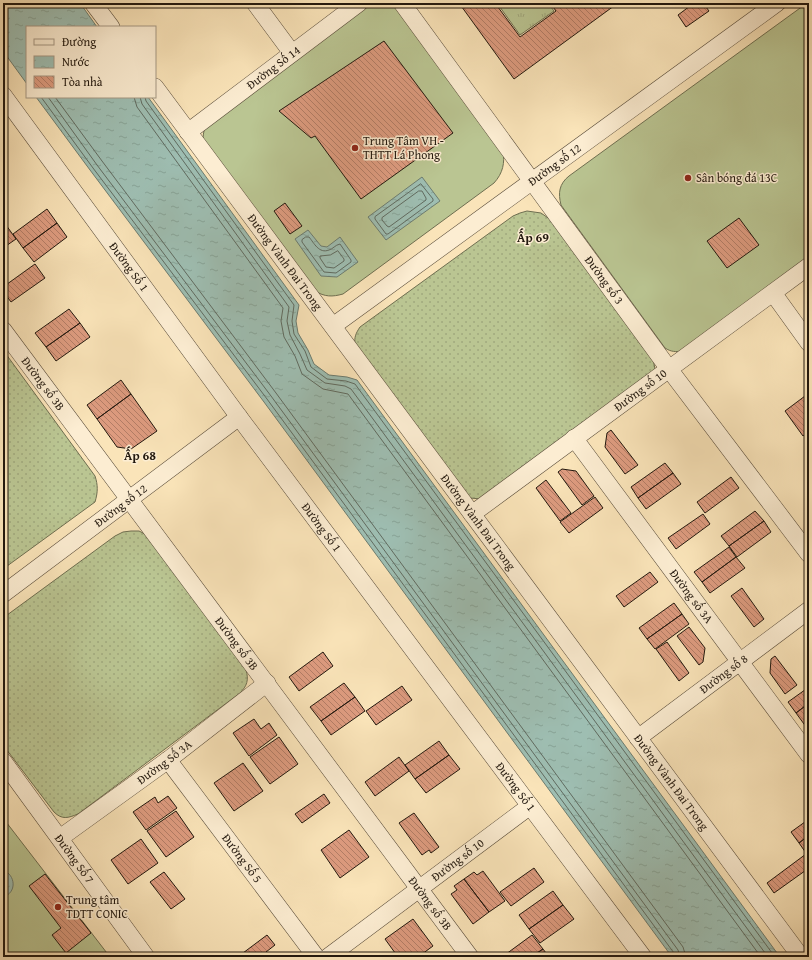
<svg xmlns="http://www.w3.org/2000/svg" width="812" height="960" font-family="'Gentium Book Plus',serif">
  <defs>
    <pattern id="grass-dots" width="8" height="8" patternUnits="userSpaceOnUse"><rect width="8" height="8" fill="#bac592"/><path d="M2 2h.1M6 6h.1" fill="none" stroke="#a0a87d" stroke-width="1.8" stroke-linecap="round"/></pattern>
    <pattern id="park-tufts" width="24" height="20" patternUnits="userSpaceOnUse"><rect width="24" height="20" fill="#bac592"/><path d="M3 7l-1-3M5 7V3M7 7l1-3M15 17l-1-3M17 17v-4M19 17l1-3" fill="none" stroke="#a0a87d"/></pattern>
    <pattern id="water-ripples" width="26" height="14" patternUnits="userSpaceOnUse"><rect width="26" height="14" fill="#9ebeb2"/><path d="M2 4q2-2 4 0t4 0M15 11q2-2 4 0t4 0" fill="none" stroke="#88a398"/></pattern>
    <pattern id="building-back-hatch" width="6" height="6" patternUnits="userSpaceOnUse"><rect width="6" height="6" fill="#dd9b7f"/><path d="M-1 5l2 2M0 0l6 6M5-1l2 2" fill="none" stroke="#b37d66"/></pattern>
  </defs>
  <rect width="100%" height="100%" fill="#fae4b9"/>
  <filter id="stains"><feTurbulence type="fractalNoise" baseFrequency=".005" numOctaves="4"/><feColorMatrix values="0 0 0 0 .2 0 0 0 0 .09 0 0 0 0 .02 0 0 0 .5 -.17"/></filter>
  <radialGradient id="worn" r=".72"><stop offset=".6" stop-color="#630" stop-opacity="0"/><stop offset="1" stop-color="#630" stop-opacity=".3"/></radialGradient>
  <path fill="url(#grass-dots)" stroke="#6e6e50" d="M527 211 541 213 551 220 653 359 655 369 653 374 481 499 470 498 355 345C354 337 356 333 360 327L513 216 520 213Z
    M3 350 95 476C98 485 98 492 95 502L3 569Z
    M131 531H139L147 535 246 670C249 680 247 686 240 693L78 814C68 818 62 820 54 812L3 745V618L115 536 123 532Z"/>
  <path fill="url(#park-tufts)" stroke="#6e6e50" d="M497 3H548L554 11 520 35Z"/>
  <path fill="#bac592" stroke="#6e6e50" d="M370 3H394L503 150C505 163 503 173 494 183L343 294C332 297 325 297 315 291L204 142C202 134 204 129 209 123Z
    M807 3H809V258L682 351C676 352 671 352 665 348L561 205C558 193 559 184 569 176Z
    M3 818 110 957H3Z"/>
  <path fill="url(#water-ripples)" stroke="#6c7c70" d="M3 3H80L97 27H27V84L3 51Z
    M36 97H148L299 305 296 321 298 333 308 350 314 364 329 375 347 377 357 380 780 957H672L264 402 90 170Z
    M422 177 440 201 386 240 368 217Z
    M308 230 321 246 327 247 340 237 358 262 337 277 321 276 295 239Z
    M3 870C16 875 17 893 3 897Z"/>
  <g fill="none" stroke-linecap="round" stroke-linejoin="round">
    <path stroke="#606b60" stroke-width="1" d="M41 97 93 168 267 399 674 953 675 957
      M48 97 97 165 271 396 678 950 680 957
      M55 97 102 161 276 393 683 947 686 957
      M134 97 137 107 283 308 281 321 284 337 295 356 302 374 323 389 348 394 761 957
      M140 97 142 104 289 307 287 321 290 335 300 354 307 370 325 383 345 386 351 389 768 957
      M145 97 146 101 294 305 292 321 294 334 305 351 311 367 327 379 346 381 355 384 775 957
      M421 184 433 199V201L388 234H386L375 219V217Z
      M419 191H422L426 198V200L389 227 387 226 382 220V218Z
      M306 237H309C314 243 319 254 329 250 333 249 335 245 340 244L351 260V262L336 273 324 272 302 242V240Z
      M338 251 344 259V261L334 268 326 267 320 258V256L330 255Z"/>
  </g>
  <path fill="url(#building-back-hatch)" stroke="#22180e" d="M459 3H495L520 37 556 11 550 3H618L514 79Z
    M694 3H703L709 11 686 27 678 15Z
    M384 41 453 133 361 199 315 136 311 138 279 111Z
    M285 203 302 226 290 234 274 211Z
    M47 209 57 223 23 248 13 234Z
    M739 218 759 245 727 268 707 241Z
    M57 223 67 237 34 262 23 248Z
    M6 225 16 239 3 248V227Z
    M35 264 45 278 11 302 3 291V287Z
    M69 309 80 323 46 347 35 333Z
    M80 323 90 337 56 361 46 347Z
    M121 380 131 394 97 419 87 405Z
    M809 393V431L803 436 785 411Z
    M131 394 157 431 131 449 117 447 97 419Z
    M611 430 638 465 625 474 605 447 607 433Z
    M665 463 673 473 638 498 631 487Z
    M562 469 576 471 594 496 582 505 558 472Z
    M673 473 681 484 646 509 638 498Z
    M731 477 739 488 705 513 697 502Z
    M546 480 571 513 560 521 536 488Z
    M595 497 603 508 569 533 560 522Z
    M755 511 764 521 729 546 721 536Z
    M703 514 710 524 676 549 668 538Z
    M764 521 771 532 737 557 729 546Z
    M729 547 736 557 702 582 694 572Z
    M736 557 745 568 710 593 702 582Z
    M650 572 658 582 624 607 616 596Z
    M742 588 764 619 754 627 731 596Z
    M674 603 682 614 647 639 639 628Z
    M682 614 689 624 655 649 647 639Z
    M689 627 705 648 703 662 699 665 677 636Z
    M667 642 689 673 679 681 656 649Z
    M323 652 333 666 299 691 289 677Z
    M775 656 797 685 785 694 770 673 771 659Z
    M344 683 355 697 321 721 310 707Z
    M402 686 412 700 376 725 366 711Z
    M809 687V703L796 713 788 702Z
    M355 697 365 711 331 735 321 721Z
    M809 703V720L804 724 796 713Z
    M254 719 261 729 269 723 277 735 249 756 233 733Z
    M809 720V731L804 724Z
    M279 737 298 764 270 784 250 757Z
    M439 741 449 755 415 779 405 765Z
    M449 755 460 769 426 793 415 779Z
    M399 757 409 771 375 796 365 782Z
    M243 763 263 791 234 811 214 783Z
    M324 794 330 803 302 823 295 814Z
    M168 796 177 808 146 830 133 812 155 797 158 803Z
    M176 811 194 837 166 857 147 831Z
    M414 813 439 847 431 853 429 850 422 855 399 823Z
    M809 819V835L799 843 791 832Z
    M349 830 369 857 340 878 321 850Z
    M809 835V852L806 853 799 843Z
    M141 839 158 863 128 884 111 860Z
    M806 854 809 857V868L774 893 767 883Z
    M534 868 544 882 511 906 500 892Z
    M483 871 505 901 489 912 464 879 474 872 477 875Z
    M164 872 185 899 171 909 150 882Z
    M45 874 91 933 66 953 52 935 61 928 29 886Z
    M464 879 489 912 473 924 451 894 457 890 454 886Z
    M553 891 563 905 529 929 519 915Z
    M563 905 574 919 540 943 529 929Z
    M413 919 433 946 418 957H398L385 939Z
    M267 935 275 945 266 952 270 957H240L239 956Z
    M532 935 543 949 531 957H502Z
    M543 949 549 957H531Z"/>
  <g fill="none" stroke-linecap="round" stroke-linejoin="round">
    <defs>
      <g id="street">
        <path d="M93 3 111 27"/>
        <path d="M255 3 292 53"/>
        <path id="s1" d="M402 3 669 369 809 554"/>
        <path id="s2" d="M155 87 801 957"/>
        <path id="s3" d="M3 95 239 417 643 957"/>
        <path id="s4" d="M188 132 359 3"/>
        <path d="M773 293 809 343"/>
        <path id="s5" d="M333 326 777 3"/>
        <path id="s6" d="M3 330 470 957"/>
        <path id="s7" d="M574 438 809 755"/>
        <path id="s8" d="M472 514 809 266"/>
        <path id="s9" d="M3 594 239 417"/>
        <path id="s10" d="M638 738 809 610"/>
        <path id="s11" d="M168 760 316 957"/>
        <path id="s12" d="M3 761 146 957"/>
        <path id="s13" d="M60 838 168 760 267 683"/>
        <path id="s14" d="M328 957 530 806"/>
      </g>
    </defs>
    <use href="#street" stroke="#584b39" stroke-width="18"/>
    <use href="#street" stroke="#fcedd2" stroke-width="17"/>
  </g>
  <g fill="#8f2418" stroke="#fcedd2" stroke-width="1.5">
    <circle cx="355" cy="148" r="4"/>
    <circle cx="688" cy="178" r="4"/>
    <circle cx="58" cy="907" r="4"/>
  </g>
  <g text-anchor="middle" stroke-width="3" stroke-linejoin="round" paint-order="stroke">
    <g font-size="12" fill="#22180e" stroke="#fcedd2">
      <text dy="4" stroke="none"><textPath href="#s4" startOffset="107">Đường Số 14</textPath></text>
      <text dy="4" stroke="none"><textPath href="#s5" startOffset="274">Đường số 12</textPath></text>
      <text dy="4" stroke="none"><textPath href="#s2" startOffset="218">Đường Vành Đai Trong</textPath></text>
      <text dy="4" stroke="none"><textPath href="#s3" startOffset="213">Đường Số 1</textPath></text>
      <text dy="4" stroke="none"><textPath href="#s1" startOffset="343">Đường số 3</textPath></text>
      <text dy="4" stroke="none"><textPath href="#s6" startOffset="67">Đường số 3B</textPath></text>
      <text dy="4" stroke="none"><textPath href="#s8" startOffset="209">Đường số 10</textPath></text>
      <text dy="4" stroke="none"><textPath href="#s9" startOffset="147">Đường số 12</textPath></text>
      <text dy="4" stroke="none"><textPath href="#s2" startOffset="542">Đường Vành Đai Trong</textPath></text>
      <text dy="4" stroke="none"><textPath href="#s3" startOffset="537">Đường Số 1</textPath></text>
      <text dy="4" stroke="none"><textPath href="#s7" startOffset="197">Đường số 3A</textPath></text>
      <text dy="4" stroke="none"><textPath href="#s6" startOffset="391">Đường số 3B</textPath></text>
      <text dy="4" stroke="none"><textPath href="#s10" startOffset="107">Đường số 8</textPath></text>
      <text dy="4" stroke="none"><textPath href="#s13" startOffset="129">Đường Số 3A</textPath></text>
      <text dy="4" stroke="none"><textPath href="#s2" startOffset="866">Đường Vành Đai Trong</textPath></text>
      <text dy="4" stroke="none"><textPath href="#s3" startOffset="861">Đường Số 1</textPath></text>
      <text dy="4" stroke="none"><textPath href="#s11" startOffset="123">Đường Số 5</textPath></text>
      <text dy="4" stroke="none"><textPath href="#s12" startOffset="121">Đường Số 7</textPath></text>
      <text dy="4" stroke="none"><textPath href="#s14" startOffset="162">Đường số 10</textPath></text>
      <text dy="4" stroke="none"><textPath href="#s6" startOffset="715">Đường số 3B</textPath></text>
    </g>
    <g font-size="12" fill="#22180e" stroke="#fcedd2" text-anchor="start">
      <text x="363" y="145">Trung Tâm VH -<tspan x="363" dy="14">THTT Lá Phong</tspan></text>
      <text x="696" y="182">Sân bóng đá 13C</text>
      <text x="66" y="904">Trung tâm<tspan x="66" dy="14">TDTT CONIC</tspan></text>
    </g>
    <g font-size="13" font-weight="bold" fill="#22180e" stroke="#fcedd2">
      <text x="533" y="242">Ấp 69</text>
      <text x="140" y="460">Ấp 68</text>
    </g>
  </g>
  <rect width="812" height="960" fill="none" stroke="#fae4b9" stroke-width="16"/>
  <rect x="4" y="4" width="804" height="952" fill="none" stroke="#22180e" stroke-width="2"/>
  <rect x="8" y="8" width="796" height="944" fill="none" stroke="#22180e"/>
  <rect x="26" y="26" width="130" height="72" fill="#fcedd2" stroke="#a59884"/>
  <rect x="34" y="39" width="20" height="6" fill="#fcedd2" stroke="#a59884"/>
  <text x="62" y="46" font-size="12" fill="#22180e">Đường</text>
  <rect x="34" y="56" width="20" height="12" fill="url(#water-ripples)" stroke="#a59884"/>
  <text x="62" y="66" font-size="12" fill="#22180e">Nước</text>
  <rect x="34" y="76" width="20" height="12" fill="url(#building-back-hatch)" stroke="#a59884"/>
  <text x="62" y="86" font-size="12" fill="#22180e">Tòa nhà</text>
  <rect width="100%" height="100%" filter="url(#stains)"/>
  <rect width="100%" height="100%" fill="url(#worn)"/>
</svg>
